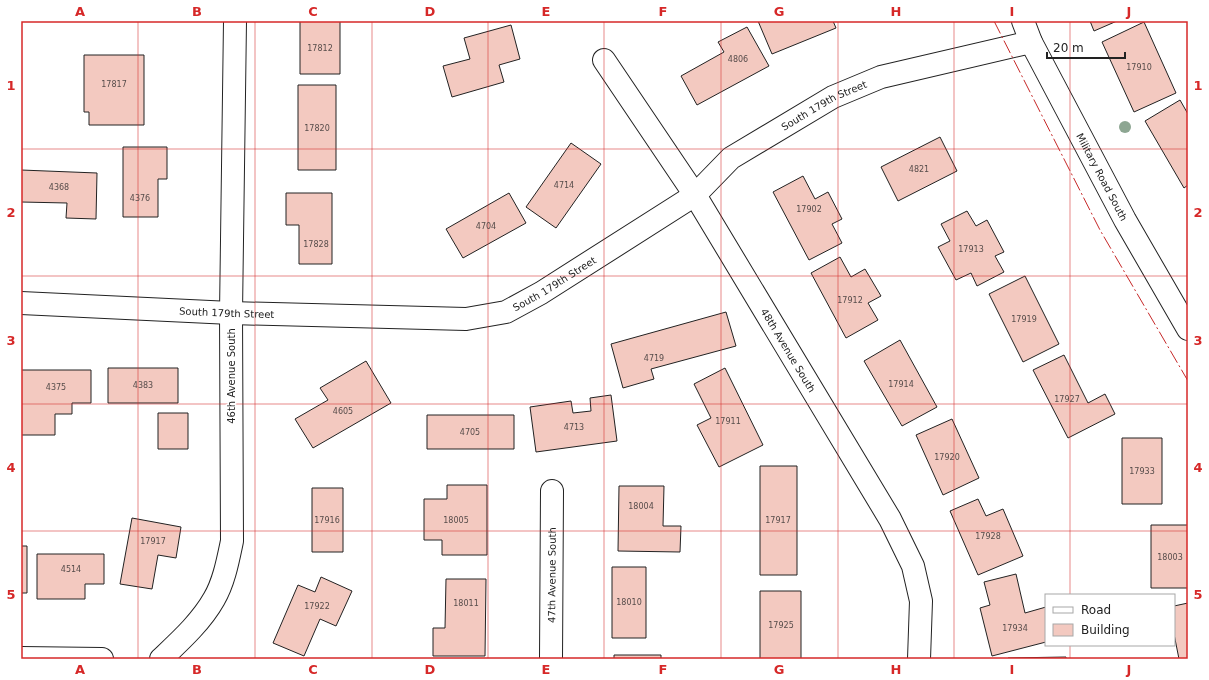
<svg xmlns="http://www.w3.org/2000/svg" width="1209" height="680" font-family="'DejaVu Sans',sans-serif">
  <rect width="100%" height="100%" fill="#fff"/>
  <path fill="#f3c9c0" stroke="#222" d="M300 21H340V74H300Z
    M758 21H833L836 28 772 54Z
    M1090 21H1117L1094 31Z
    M1144 22 1176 93 1134 112 1102 42Z
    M511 25 520 59 499 65 504 82 452 97 443 66 470 59 464 38Z
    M747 27 769 66 697 105 681 76 724 52 718 42Z
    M84 55H144V125H89V112H84Z
    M298 85H336V170H298Z
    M1180 100 1188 114V185L1184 188 1145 121Z
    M940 137 957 171 898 201 881 167Z
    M571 143 601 164 556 228 526 207Z
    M123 147H167V179H158V217H123Z
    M21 170 97 173 96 219 66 218 67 203 21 202Z
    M803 176 815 199 828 192 842 219 832 224 842 243 809 260 773 192Z
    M286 193H332V264H299V225H286Z
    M509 193 526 223 463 258 446 229Z
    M967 211 976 226 987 220 1004 252 995 256 1004 272 977 286 971 273 956 280 938 247 950 241 941 224Z
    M840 257 851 277 865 269 881 296 868 303 878 320 846 338 811 273Z
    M1025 276 1059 344 1023 362 989 294Z
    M726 312 736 346 651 369 654 379 623 388 611 344Z
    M900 340 937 407 902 426 864 361Z
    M1064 355 1088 403 1105 394 1115 414 1068 438 1033 370Z
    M366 361 391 403 313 448 295 419 328 400 320 388Z
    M108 368H178V403H108Z
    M725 368 763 445 719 467 697 425 711 418 694 384Z
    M21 370H91V403H72V414H55V435H21Z
    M611 395 617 441 536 452 530 407 571 401 573 413 591 411 590 398Z
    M158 413H188V449H158Z
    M427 415H514V449H427Z
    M952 419 979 478 943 495 916 435Z
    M1122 438H1162V504H1122Z
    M760 466H797V575H760Z
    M447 485H487V555H442V540H424V499H447Z
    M619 486H664L663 526H681L680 552 618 551Z
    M312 488H343V552H312Z
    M978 499 986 516 1003 509 1023 556 978 575 950 511Z
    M132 518 181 527 176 558 158 555 152 589 120 584Z
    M1151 525H1188V588H1151Z
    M21 546H27V593H21Z
    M37 554H104V584H85V599H37Z
    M612 567H646V638H612Z
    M1016 574 1025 613 1046 607V642L992 656 980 608 990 605 984 582Z
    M321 577 352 591 336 626 320 619 304 656 273 643 298 585 315 592Z
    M446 579H486L485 656H433V628H445Z
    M760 591H801V659H760Z
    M1188 603V659H1179L1174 634V606Z
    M614 655H661V659H614Z
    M1066 657V659H1008V658Z"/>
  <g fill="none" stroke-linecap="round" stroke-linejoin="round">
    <defs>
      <g id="minor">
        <path id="s1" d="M604 60 695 195 890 519 913 566 921 601 919 659"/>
        <path id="s2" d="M21 303 231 313 466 319 506 312 541 293 695 195 731 158 833 97 881 77 1031 42"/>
        <path d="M21 658 102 659"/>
        <path d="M161 659C180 641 201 622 214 599 224 582 228 560 232 541L231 313 235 21"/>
        <path id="s3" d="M551 659 552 491"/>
      </g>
      <g id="major">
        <path id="s4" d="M1023 21 1031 42 1125 220 1188 329"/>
      </g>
    </defs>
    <use href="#minor" stroke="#222" stroke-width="24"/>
    <use href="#major" stroke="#222" stroke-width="24"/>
    <use href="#minor" stroke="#fff" stroke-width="22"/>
    <use href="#major" stroke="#fff" stroke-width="22"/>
    <path stroke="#c62828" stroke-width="1" stroke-dasharray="14 3 2 3" stroke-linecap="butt" d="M994 21 1100 230 1188 381"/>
  </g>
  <circle fill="#8da692" cx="1125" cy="127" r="6"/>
  <path fill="none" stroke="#d62828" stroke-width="1" stroke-opacity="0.55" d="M138 21V659M255 21V659M372 21V659M488 21V659M604 21V659M721 21V659M838 21V659M954 21V659M1070 21V595M21 149H1188M21 276H1188M21 404H1188M21 531H1188M1070 645V659"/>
  <g text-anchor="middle" stroke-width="3" stroke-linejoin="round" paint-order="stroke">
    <g font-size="8" fill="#564c4a">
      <text x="320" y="51">17812</text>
      <text x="738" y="62">4806</text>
      <text x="1139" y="70">17910</text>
      <text x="114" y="87">17817</text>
      <text x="317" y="131">17820</text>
      <text x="919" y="172">4821</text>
      <text x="564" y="188">4714</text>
      <text x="59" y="190">4368</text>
      <text x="140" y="201">4376</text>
      <text x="809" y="212">17902</text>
      <text x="486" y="229">4704</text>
      <text x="316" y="247">17828</text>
      <text x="971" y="252">17913</text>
      <text x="850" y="303">17912</text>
      <text x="1024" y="322">17919</text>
      <text x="654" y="361">4719</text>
      <text x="901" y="387">17914</text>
      <text x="143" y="388">4383</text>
      <text x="56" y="390">4375</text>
      <text x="1067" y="402">17927</text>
      <text x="343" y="414">4605</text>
      <text x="728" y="424">17911</text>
      <text x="574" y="430">4713</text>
      <text x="470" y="435">4705</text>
      <text x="947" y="460">17920</text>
      <text x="1142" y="474">17933</text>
      <text x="641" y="509">18004</text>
      <text x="327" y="523">17916</text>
      <text x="456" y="523">18005</text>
      <text x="778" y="523">17917</text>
      <text x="988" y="539">17928</text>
      <text x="153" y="544">17917</text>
      <text x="1170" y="560">18003</text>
      <text x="71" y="572">4514</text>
      <text x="629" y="605">18010</text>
      <text x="466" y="606">18011</text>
      <text x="317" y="609">17922</text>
      <text x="781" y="628">17925</text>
      <text x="1015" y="631">17934</text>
    </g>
    <g font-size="10" fill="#222" stroke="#fff">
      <text dy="4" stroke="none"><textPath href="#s2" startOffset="867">South 179th Street</textPath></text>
      <text dy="4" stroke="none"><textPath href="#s4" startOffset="175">Military Road South</textPath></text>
      <text dy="4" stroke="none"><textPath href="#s2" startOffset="542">South 179th Street</textPath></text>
      <text dy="4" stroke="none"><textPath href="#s2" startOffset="206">South 179th Street</textPath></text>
      <text dy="4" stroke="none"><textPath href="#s1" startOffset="344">48th Avenue South</textPath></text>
      <text transform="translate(231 376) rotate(-90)" y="4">46th Avenue South</text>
      <text dy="4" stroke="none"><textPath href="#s3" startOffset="84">47th Avenue South</textPath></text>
    </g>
  </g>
  <rect width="1209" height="680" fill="none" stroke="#ffffff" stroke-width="44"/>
  <rect x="1045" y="594" width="130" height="52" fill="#ffffff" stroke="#a7a7a7"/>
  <rect x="1053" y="607" width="20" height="6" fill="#ffffff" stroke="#a7a7a7"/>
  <text x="1081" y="614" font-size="12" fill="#222222">Road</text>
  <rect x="1053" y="624" width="20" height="12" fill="#f3c9c0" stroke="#a7a7a7"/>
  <text x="1081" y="634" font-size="12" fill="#222222">Building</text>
  <path d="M1047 52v6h78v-6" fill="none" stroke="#222222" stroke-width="2"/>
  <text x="1053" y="52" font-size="12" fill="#222222" stroke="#ffffff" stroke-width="3" paint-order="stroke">20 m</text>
  <rect x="22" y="22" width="1165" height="636" fill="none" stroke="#d62828" stroke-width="1.5"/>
  <g font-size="13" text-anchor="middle" font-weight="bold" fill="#d62828">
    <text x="80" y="16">A</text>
    <text x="197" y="16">B</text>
    <text x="313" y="16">C</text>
    <text x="430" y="16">D</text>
    <text x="546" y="16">E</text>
    <text x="663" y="16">F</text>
    <text x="779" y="16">G</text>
    <text x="896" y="16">H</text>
    <text x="1012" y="16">I</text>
    <text x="1129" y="16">J</text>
    <text x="11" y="90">1</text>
    <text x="1198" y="90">1</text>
    <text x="11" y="217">2</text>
    <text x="1198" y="217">2</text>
    <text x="11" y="345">3</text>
    <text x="1198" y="345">3</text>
    <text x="11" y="472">4</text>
    <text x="1198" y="472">4</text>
    <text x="11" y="599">5</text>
    <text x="1198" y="599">5</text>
    <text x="80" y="674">A</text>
    <text x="197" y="674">B</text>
    <text x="313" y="674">C</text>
    <text x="430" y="674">D</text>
    <text x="546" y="674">E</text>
    <text x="663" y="674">F</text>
    <text x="779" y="674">G</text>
    <text x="896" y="674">H</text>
    <text x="1012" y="674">I</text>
    <text x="1129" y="674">J</text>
  </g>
</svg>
